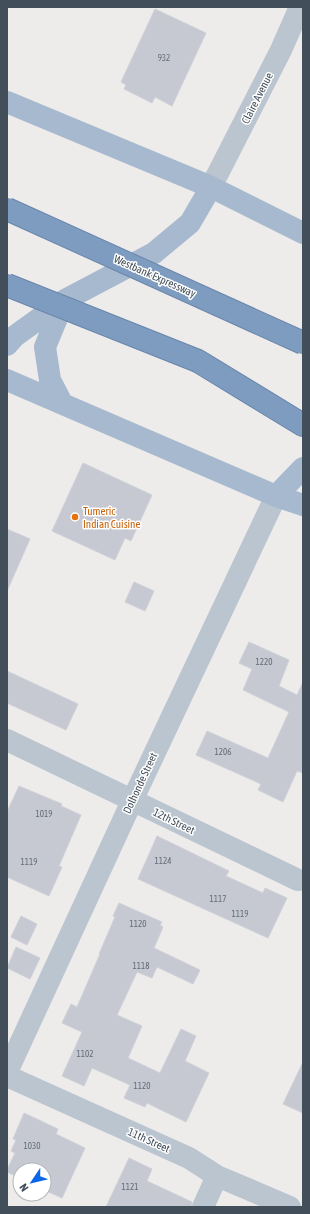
<svg xmlns="http://www.w3.org/2000/svg" width="310" height="1214" font-family="'Asap Condensed',sans-serif">
  <rect width="100%" height="100%" fill="#eeebeb"/>
  <path fill="#c6c9d2" stroke="#ced1d8" d="M155 9 206 33 172 106 155 97 152 103 124 89 126 85 121 82Z
    M83 463 152 495 131 541 125 538 115 560 52 531Z
    M7 529 30 539 7 591Z
    M134 582 154 591 145 611 125 602Z
    M249 642 289 660 279 686 297 695 303 682V773L297 771 283 802 258 790 261 784 196 755 207 731 268 758 289 712 243 690 252 669 239 663Z
    M7 671 78 704 66 730 7 703Z
    M19 786 62 804 61 806 81 815 59 866 62 867 49 896 7 877V812Z
    M157 836 229 871 226 876 263 893 265 888 287 898 268 938 138 879Z
    M119 903 162 922 160 925 163 927 154 948 200 970 193 984 157 967 152 978 137 972 117 1015 142 1026 128 1058 160 1073 181 1029 196 1036 185 1061 209 1073 186 1122 147 1103 145 1107 124 1098 130 1085 92 1068 84 1086 62 1076 82 1032 62 1023 71 1004 77 1007 100 954H99L115 917 113 916Z
    M21 916 37 924 27 945 11 937Z
    M16 947 40 958 30 979 7 968Z
    M303 1062V1113L283 1104Z
    M24 1113 58 1129 56 1134 85 1148 62 1198 44 1190V1170H20V1178L7 1172V1170L15 1153 11 1151 16 1140 13 1139Z
    M129 1158 152 1169 147 1181 192 1202 191 1207H106Z"/>
  <g fill="none" stroke-linecap="round" stroke-linejoin="round">
    <defs>
      <path id="highway" d="M198 361 303 425"/>
    </defs>
    <use href="#highway" stroke="#6986ab" stroke-width="24"/>
    <path stroke="#bac5cf" stroke-width="22" d="M211 187 281 50 300 7
      M7 740 298 880
      M7 1072 132 801 276 496
      M7 1076 189 1158 217 1176 290 1207
      M203 1207 217 1176"/>
    <path stroke="#a7b9ce" stroke-width="22" d="M7 102 211 187 303 233
      M7 345 15 336 65 300 154 253 190 223 211 187
      M7 380 276 496 303 505
      M62 403 50 380 45 347 64 301
      M276 496 303 468"/>
    <use href="#highway" stroke="#7d9cc0" stroke-width="22"/>
    <defs>
      <path id="highway-bridge" d="M7 209 303 343
        M7 285 198 361"/>
    </defs>
    <use href="#highway-bridge" stroke="#6986ab" stroke-width="24" stroke-linecap="butt"/>
    <use href="#highway-bridge" stroke="#7d9cc0" stroke-width="22"/>
  </g>
  <circle fill="#e8710a" stroke="#fff" stroke-width="1.5" cx="75" cy="517" r="4"/>
  <g text-anchor="middle" stroke-width="3" stroke-linejoin="round" paint-order="stroke">
    <g font-size="9" fill="#636d78">
      <text x="164" y="61">932</text>
      <text x="264" y="665">1220</text>
      <text x="223" y="755">1206</text>
      <text x="44" y="817">1019</text>
      <text x="163" y="864">1124</text>
      <text x="29" y="865">1119</text>
      <text x="218" y="902">1117</text>
      <text x="240" y="917">1119</text>
      <text x="138" y="927">1120</text>
      <text x="141" y="969">1118</text>
      <text x="85" y="1057">1102</text>
      <text x="142" y="1089">1120</text>
      <text x="32" y="1149">1030</text>
      <text x="130" y="1190">1121</text>
    </g>
    <g font-size="11" fill="#424e5a" stroke="#fff">
      <text transform="translate(257 98) rotate(-63)" y="4">Claire Avenue</text>
      <text transform="translate(155 276) rotate(24)" y="4">Westbank Expressway</text>
      <text transform="translate(140 783) rotate(-65)" y="4">Dolhonde Street</text>
      <text transform="translate(174 821) rotate(26)" y="4">12th Street</text>
      <text transform="translate(149 1140) rotate(24)" y="4">11th Street</text>
    </g>
    <g font-size="11" fill="#c56008" stroke="#fff" text-anchor="start">
      <text x="83" y="515">Tumeric<tspan x="83" dy="13">Indian Cuisine</tspan></text>
    </g>
  </g>
  <rect width="310" height="1214" fill="none" stroke="#424e5a" stroke-width="16"/>
  <g transform="translate(32 1182) rotate(235)"><circle r="19" fill="#ffffff" stroke="#b3b8bd"/>
  <path d="M0-3L7 15L0 10L-7 15Z" fill="#0965ea"/>
  <text y="-6" font-size="11" font-weight="bold" text-anchor="middle" fill="#424e5a">N</text>
  </g>
</svg>
